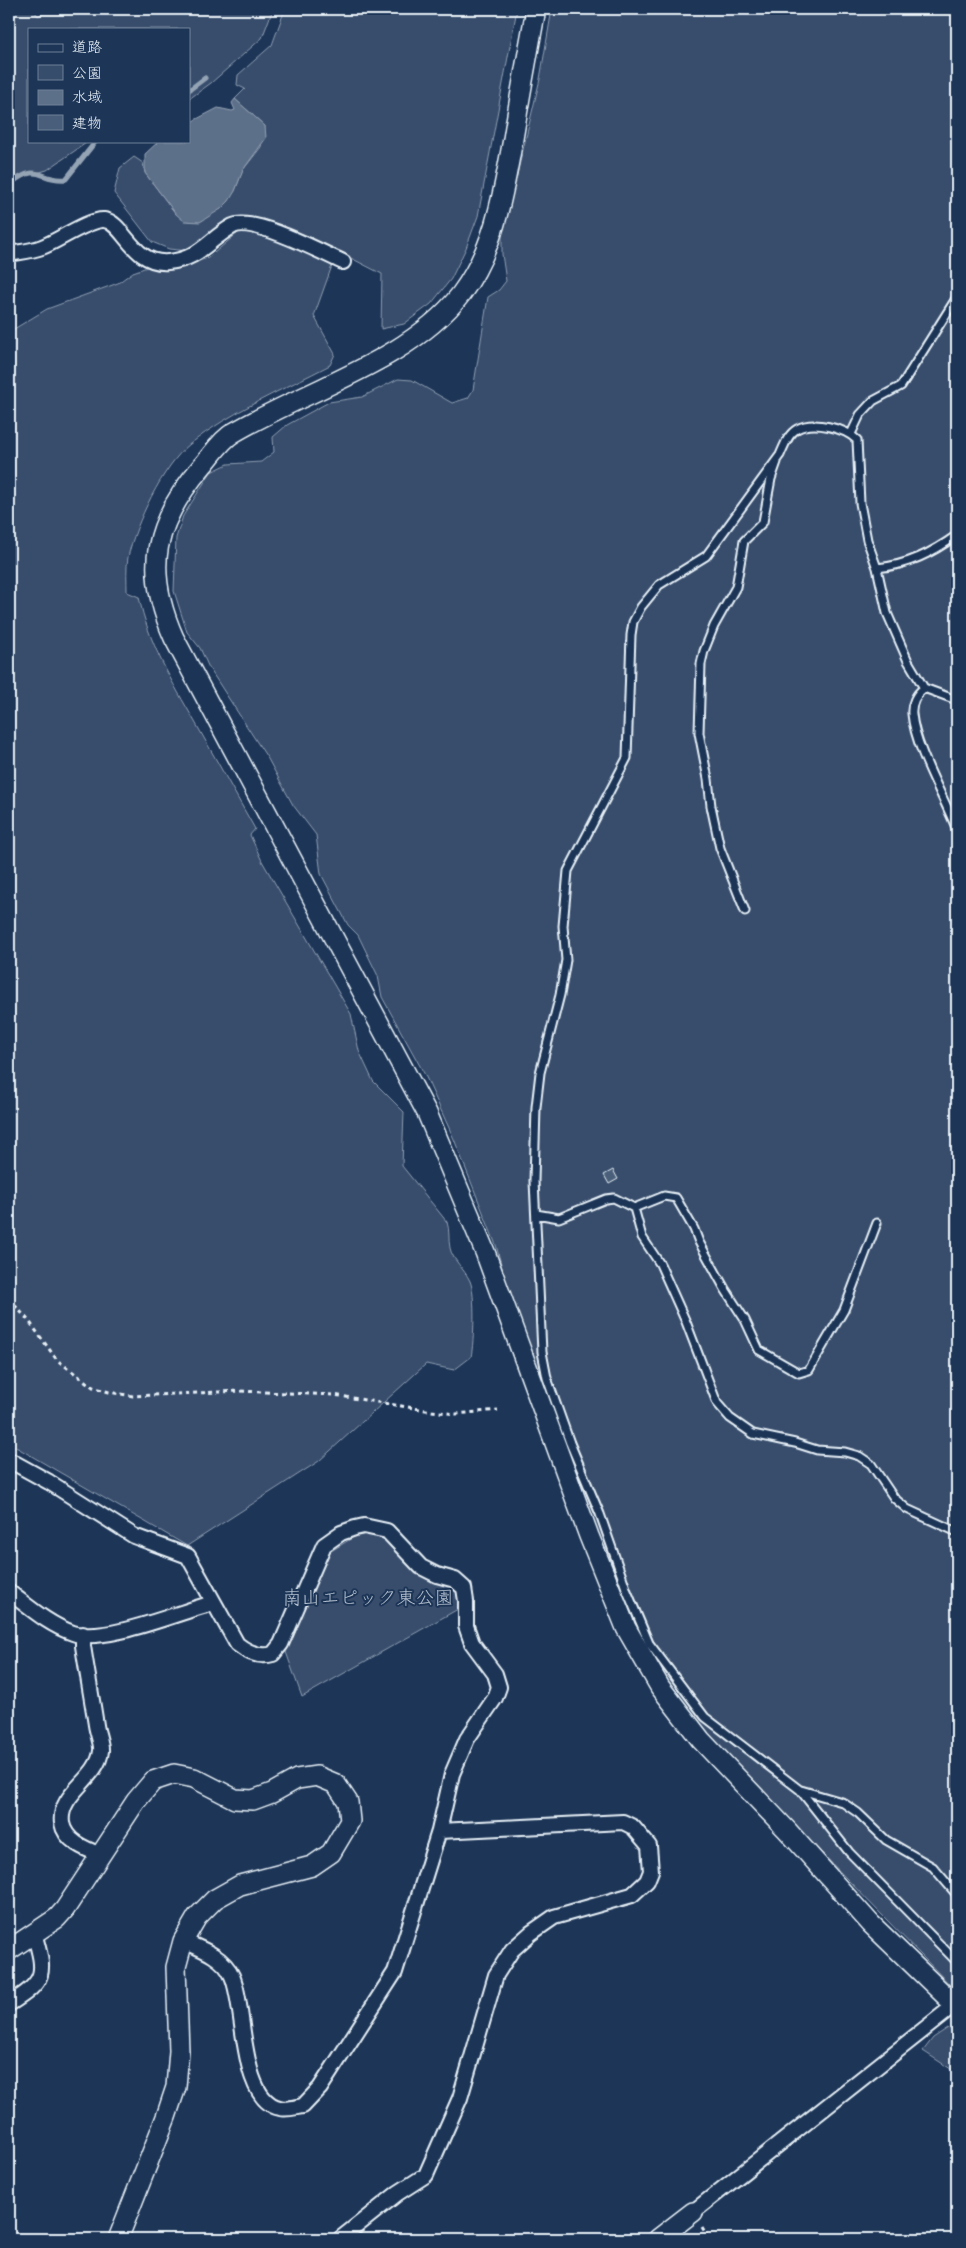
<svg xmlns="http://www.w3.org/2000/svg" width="966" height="2248" font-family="'Comic Neue','Klee One',sans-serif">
  <rect width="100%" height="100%" fill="#1d3557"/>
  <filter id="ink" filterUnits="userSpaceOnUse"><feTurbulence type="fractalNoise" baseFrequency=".02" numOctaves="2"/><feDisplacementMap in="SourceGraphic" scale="10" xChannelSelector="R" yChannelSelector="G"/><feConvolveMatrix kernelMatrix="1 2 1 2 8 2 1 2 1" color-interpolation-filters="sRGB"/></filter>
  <g filter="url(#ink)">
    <path fill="#374d6c" stroke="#909fb2" d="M9 9H33L38 16 52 9H273L262 38 211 83 189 99V29H29V141H89L47 170 9 181Z
      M285 9H453L457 11 459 9H517L478 216 466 248 451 279 431 304 404 324 381 329 382 274 312 238 295 237 251 219 188 251 169 249 152 242 114 193 120 168 134 157 143 163 145 173 176 214 221 209 235 191 243 170 261 147 265 126 235 99 245 89 237 85 238 75 272 45Z
      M552 9H957V1992L701 1729 667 1685 636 1635 509 1294 496 1245 454 1139 425 1075 382 997 378 976 358 935 348 925 321 874 316 835 293 805 268 759 209 668 200 648 187 632 174 591 176 538 183 516 211 472 228 464 261 462 274 452 273 437 287 425 329 402 362 397 398 379 412 380 452 403 468 398 473 390 488 297 499 290 506 281 502 254V237L540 79Z
      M255 231 301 248 333 263 314 316 335 354 330 365C284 389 230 412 190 444 163 465 135 525 128 557 126 568 127 581 127 592L139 597C148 642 172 682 195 722 215 758 235 793 255 829L250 835 262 861 351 1014 359 1051 373 1081 404 1112 402 1166 447 1222C450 1231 448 1239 450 1248 452 1259 465 1270 470 1281 476 1295 474 1342 471 1357L454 1370 426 1364 319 1461 187 1546 9 1443V332L47 309 118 283 133 272 150 266H183L208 258 239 232Z
      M366 1534 384 1537 419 1573 433 1583 453 1585 460 1594 458 1609 302 1697 286 1652 328 1553 357 1535Z
      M948 2028 957 2036V2073L923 2051 933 2038Z"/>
    <path fill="#5d7089" stroke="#95a4b5" d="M235 99 265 126 266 138 243 170 235 191 229 201 221 209 200 222 184 221 176 214 145 173V154L159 141H189V123L218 108 232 111 235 110 232 103Z"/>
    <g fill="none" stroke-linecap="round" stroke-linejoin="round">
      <path stroke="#95a4b5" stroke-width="5" d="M189 90 205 78
        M9 185C40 160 39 182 66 179L96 141"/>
    </g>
    <path fill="#495e7a" stroke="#e8f1f8" d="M613 1170 618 1179 609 1184 604 1175Z"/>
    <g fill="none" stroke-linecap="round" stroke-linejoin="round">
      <defs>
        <path id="lane" d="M851 434 860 415 873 401 901 386 957 297
          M877 568C908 565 932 553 957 535
          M924 688C916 694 911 704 912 714 915 748 944 797 957 830
          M957 698H951L924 688 908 661 887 613 877 568 867 540 860 503 857 440C845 428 813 420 797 429 788 434 784 446 780 455L706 556 659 585 641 607 633 622 631 635 627 758 568 871 563 926 566 960 560 995 540 1073 536 1107 534 1181 542 1352 547 1378 570 1443 600 1514 627 1591 649 1643 705 1717 800 1790 849 1852 957 1962
          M745 911 720 848 711 806 708 779 699 733 701 664 704 651 714 626 736 587 744 541 763 522 771 479 777 462
          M634 1208 664 1196 676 1198 694 1229 699 1242 725 1289 745 1320 759 1350 799 1373 809 1370 813 1363 844 1310 877 1223
          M536 1214 559 1218 606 1199 614 1198 634 1208 642 1237 660 1264 686 1322 717 1403 730 1418 753 1434 795 1443 817 1450 845 1452 859 1456 871 1464 894 1498 907 1509 957 1532
          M801 1790 842 1802 858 1813 886 1840 933 1867 957 1895"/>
        <path id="street" d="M9 254C19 252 32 251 42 247 58 241 89 219 104 220 124 222 132 265 168 262 199 260 209 239 233 226 253 216 321 252 343 262
          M9 1460 49 1482 134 1536 188 1556 237 1644C247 1652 260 1658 273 1654L281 1644 324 1545 341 1533 355 1528 364 1526 387 1531 421 1567 437 1575 455 1580 464 1588 466 1601V1626L472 1643 495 1674 499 1687 495 1698 467 1739 452 1774 439 1831 395 1972 320 2088 303 2106C296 2107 286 2110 280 2108 239 2100 246 2007 232 1976 224 1957 202 1949 183 1941
          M9 1592C29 1607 49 1625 73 1633 104 1644 179 1612 213 1603
          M83 1634V1646C87 1672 92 1699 96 1725 97 1733 102 1744 101 1751 98 1779 58 1793 62 1823 65 1841 85 1849 101 1855
          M9 2004C46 1981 46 1974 34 1933
          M693 2212 955 2005
          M340 2239 398 2193 426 2175 460 2098 496 1975 512 1950 531 1933 554 1917 632 1895 647 1881 651 1871 649 1846 633 1827 623 1822 439 1831"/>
        <path id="secondary" d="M536 9C528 52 520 96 513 139 503 194 495 248 461 294 410 361 305 390 233 433 221 440 212 455 203 465 154 522 143 568 174 638L427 1113 485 1252 589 1536 626 1628 660 1687 701 1740 787 1830 871 1924 957 2007
          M9 1950 57 1918 65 1909 136 1801 153 1781 174 1774 194 1778 235 1799 253 1800 272 1793 297 1779 317 1776 336 1784 348 1802 350 1821 331 1853 312 1866 240 1885 215 1899 197 1917 183 1941 176 1967 179 2051 176 2087 166 2117 118 2239
          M658 2239 693 2212"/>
      </defs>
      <use href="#lane" stroke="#e8f1f8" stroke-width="11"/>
      <use href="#street" stroke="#e8f1f8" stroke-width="18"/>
      <use href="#secondary" stroke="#e8f1f8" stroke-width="22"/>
      <path stroke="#e8f1f8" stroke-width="3" stroke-dasharray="4 4" stroke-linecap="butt" d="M9 1299 29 1321 57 1360 93 1387 109 1392 133 1396 240 1391 334 1395 432 1411 456 1414 498 1410
        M702 2227 709 2239"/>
      <use href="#lane" stroke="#1d3557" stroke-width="7"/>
      <use href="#street" stroke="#1d3557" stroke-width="14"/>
      <use href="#secondary" stroke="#1d3557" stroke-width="19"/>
    </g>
  </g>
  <g text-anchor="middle" stroke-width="4" stroke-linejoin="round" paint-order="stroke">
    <g font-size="19" fill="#b3c0ce" stroke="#1d3557">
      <text x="368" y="1604">南山エピック東公園</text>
    </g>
  </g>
  <rect width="966" height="2248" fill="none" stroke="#1d3557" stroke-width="30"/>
  <rect x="15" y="15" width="936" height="2218" fill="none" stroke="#e8f1f8" stroke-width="2" filter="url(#ink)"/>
  <rect x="28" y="28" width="162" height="115" fill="#1d3557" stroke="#6e8097"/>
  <rect x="38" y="44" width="25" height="8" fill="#1d3557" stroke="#6e8097"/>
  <text x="72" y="52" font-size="15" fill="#e8f1f8">道路</text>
  <rect x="38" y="65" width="25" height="15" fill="#374d6c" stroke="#6e8097"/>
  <text x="72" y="78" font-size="15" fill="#e8f1f8">公園</text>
  <rect x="38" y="90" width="25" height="15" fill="#5d7089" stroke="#6e8097"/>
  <text x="72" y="102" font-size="15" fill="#e8f1f8">水域</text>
  <rect x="38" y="115" width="25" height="15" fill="#495e7a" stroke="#6e8097"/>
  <text x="72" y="128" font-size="15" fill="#e8f1f8">建物</text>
</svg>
